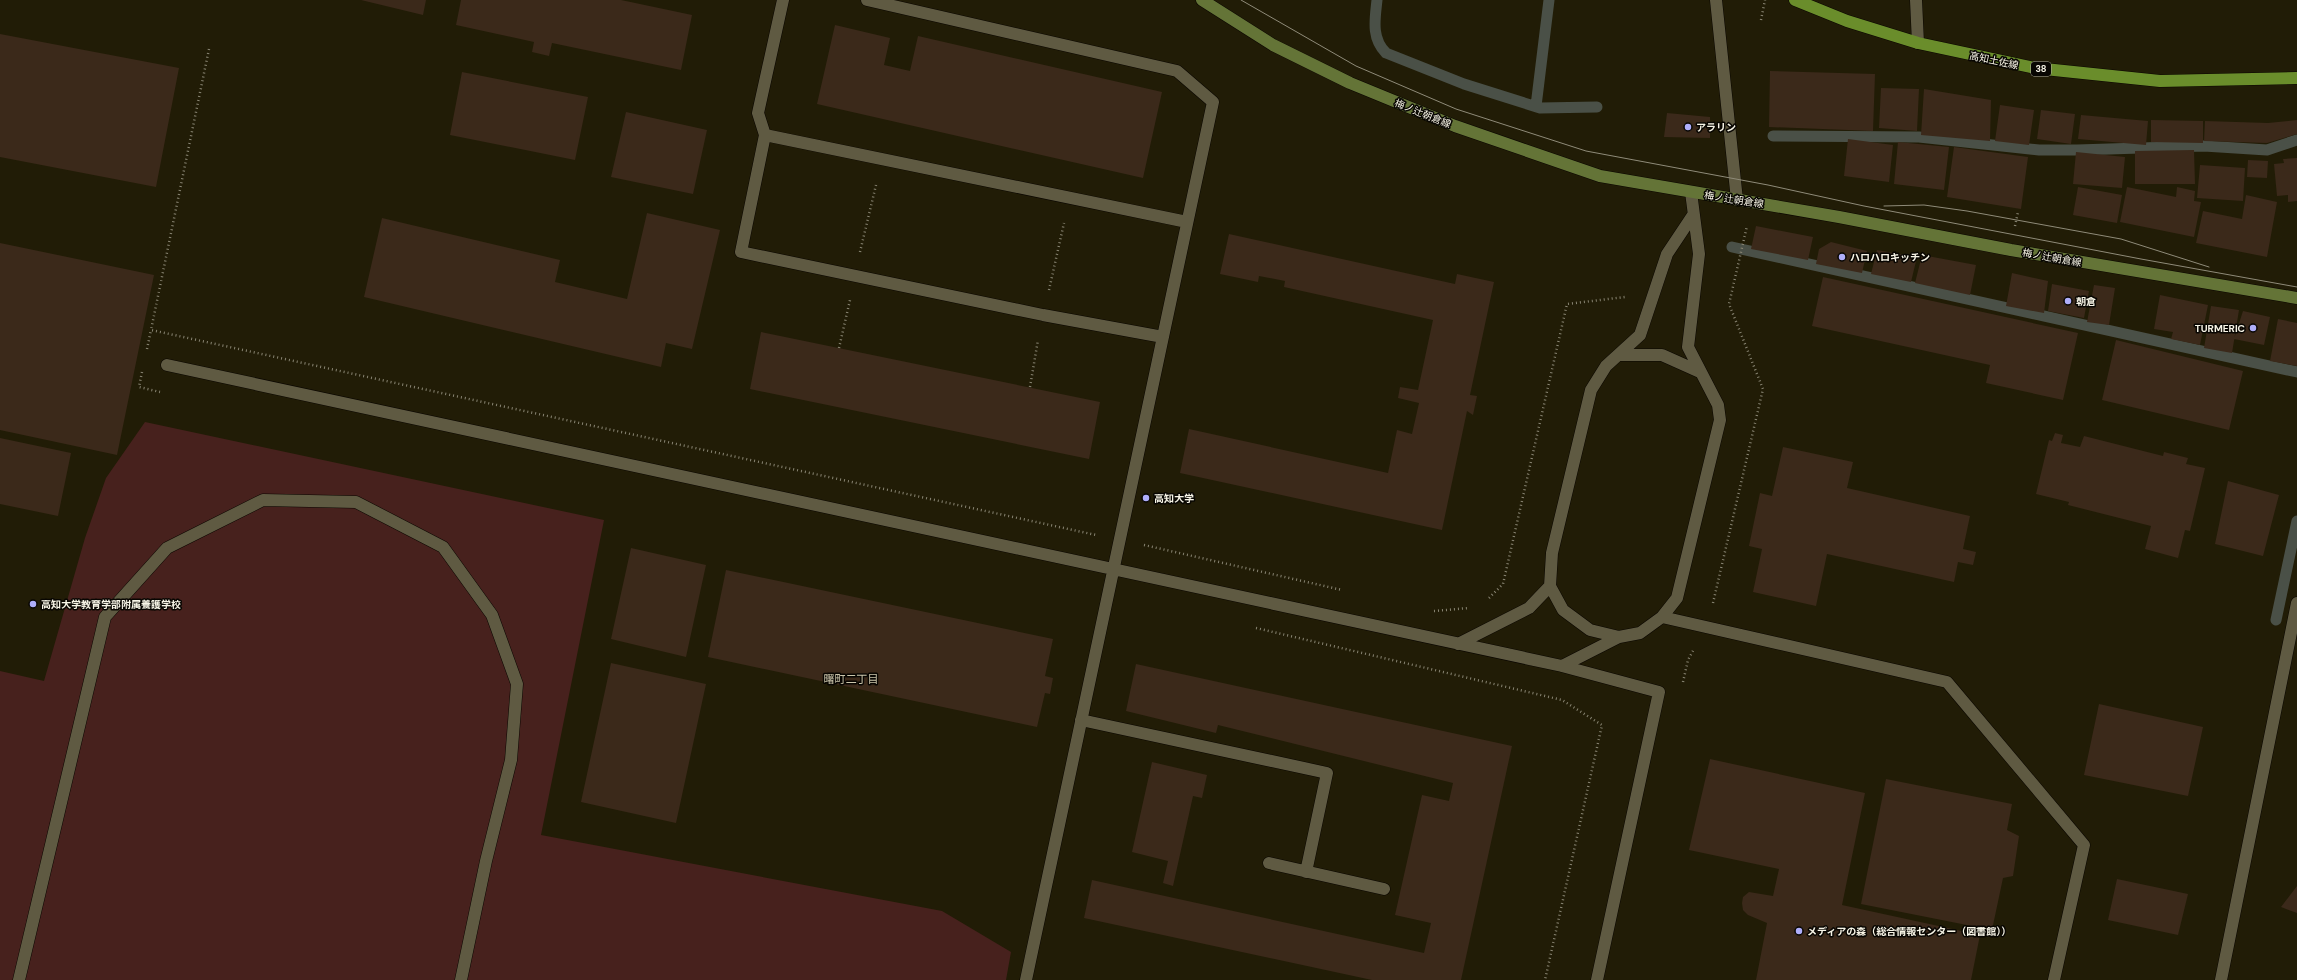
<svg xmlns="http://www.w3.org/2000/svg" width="2297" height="980" font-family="'DM Sans','Noto Sans JP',sans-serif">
  <rect width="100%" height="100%" fill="#211c06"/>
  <path fill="#47211d" d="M145 422 604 520 541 835 942 911 1011 952 1006 980H0V671L44 681 85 538 106 478Z"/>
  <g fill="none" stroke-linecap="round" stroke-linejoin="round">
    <path stroke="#4a5047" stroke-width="11" d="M1377 0C1375 19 1371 38 1386 53L1464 84 1540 108 1597 107
      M1536 106 1549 0
      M1773 136 1919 137 2039 150H2077L2204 146 2267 150 2297 140
      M1732 247 2297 372
      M2276 620 2297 521"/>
  </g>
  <path fill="#3b291a" d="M361 0H426L423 15Z
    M461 0H621L692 15 681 70 552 43 549 56 532 52 534 42 456 25Z
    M835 25 890 38 884 65 910 71 918 36 1162 92 1143 178 817 104Z
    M0 34 179 68 156 187 0 157Z
    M1770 71 1875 74 1873 131 1769 127Z
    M462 72 588 97 575 160 450 135Z
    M1881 88 1919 89 1917 131 1879 128Z
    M1924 89 1991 100 1990 141 1921 135Z
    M2000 105 2034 110 2029 145 1995 141Z
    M2041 110 2075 114 2071 144 2037 139Z
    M626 112 707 130 693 194 611 177Z
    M1667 113 1710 117V138L1664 137Z
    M2081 115 2148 121 2146 145 2078 139Z
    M2151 120 2203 121V143L2151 142Z
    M2297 120V134L2267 143 2204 141 2205 121 2268 123Z
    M1848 139 1893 145 1889 182 1844 176Z
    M1898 142 1949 147 1944 190 1894 184Z
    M1954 147 2028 157 2021 209 1947 197Z
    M2194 150 2195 184H2135V151Z
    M2076 152 2125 157 2122 188 2073 184Z
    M2297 158V201L2288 202V195L2277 196 2274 164 2284 163 2283 159Z
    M2248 160 2268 161 2267 178 2247 177Z
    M2200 165 2245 168 2243 201 2197 198Z
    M2078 187 2122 195 2117 223 2073 215Z
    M2127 187 2176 197 2177 187 2195 191 2194 201 2201 202 2194 237 2120 222Z
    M2246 195 2277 202 2267 257 2196 243 2203 211 2242 219Z
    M647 213 720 230 692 349 666 343 661 367 364 297 382 218 560 260 555 282 627 299Z
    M1756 226 1813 237 1808 260 1751 249Z
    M1229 234 1455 284 1457 274 1494 282 1470 395 1477 396 1473 415 1467 411 1442 530 1180 473 1189 429 1388 473 1397 430 1412 434 1419 403 1398 398 1400 387 1418 390 1433 320 1284 287 1285 281 1259 276 1258 282 1220 274Z
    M1831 242 1867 251 1862 273 1816 264 1819 249Z
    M0 243 154 275 117 455 0 430Z
    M1877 250 1917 257 1911 282 1871 274Z
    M1922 255 1976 265 1970 295 1915 283Z
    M2012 273 2048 281 2044 313 2006 306Z
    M1823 277 2078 333 2063 400 1986 383 1990 365 1812 326Z
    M2052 284 2089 291 2084 318 2048 311Z
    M2094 285 2115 288 2109 325 2087 322Z
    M2160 295 2208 305 2200 345 2171 339 2173 332 2154 329Z
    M2211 306 2239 310 2232 353 2204 348Z
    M2243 311 2270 317 2264 345 2234 339Z
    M2278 319 2297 323V366L2270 361Z
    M761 332 1100 402 1089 459 750 389Z
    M2116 340 2243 371 2229 430 2102 400Z
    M2055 433 2063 435 2061 443 2080 447 2084 436 2163 456 2164 452 2188 458 2186 464 2205 468 2190 531 2185 530 2178 558 2145 549 2151 526 2068 505 2069 502 2036 494 2049 440 2052 441Z
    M0 438 71 453 58 516 0 504Z
    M1783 447 1853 462 1847 488 1970 516 1963 549 1976 552 1973 565 1958 562 1954 582 1827 554 1816 606 1753 592 1762 549 1749 546 1760 493 1772 496Z
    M2228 481 2279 495 2263 556 2215 544Z
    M631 548 706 565 686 657 611 639Z
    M726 570 1053 639 1045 676 1053 678 1050 694 1045 693 1037 727 708 657Z
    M611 663 706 684 676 823 581 802Z
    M1136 664 1512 746 1461 980H1372L1084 918 1092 880 1424 953 1431 923 1395 915 1422 795 1449 801 1453 783 1218 725 1216 733 1126 711Z
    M2099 704 2203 727 2188 796 2084 775Z
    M1710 759 1865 793 1842 905 1980 935 1971 980H1756L1767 923 1748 915 1743 910 1742 903 1743 897 1749 892 1773 896 1779 869 1689 850Z
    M1152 762 1207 775 1202 798 1193 796 1173 886 1163 883 1168 861 1132 852Z
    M1886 779 2012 804 2007 830 2019 836 2013 876 2003 878 1992 930 1861 904Z
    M2117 879 2188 894 2178 935 2108 920Z
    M2297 886V913L2281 907Z"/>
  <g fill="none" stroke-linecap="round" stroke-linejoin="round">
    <defs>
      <path id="service" d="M867 0 1177 71 1213 102 1026 980
        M765 135 758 113 783 0
        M1163 337 1043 315 741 252 765 135 1187 222
        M1618 355H1662L1700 372
        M167 365 1562 666 1659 692 1597 980
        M1550 586 1563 610 1590 630 1619 637
        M1662 617 1947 682 2084 845 2054 980
        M1458 644 1529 608 1550 586 1552 553 1591 390 1606 366 1640 335 1667 254 1693 215
        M1562 666 1619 637 1640 633 1662 617 1677 598 1720 420 1718 405 1688 347 1699 254 1691 192
        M1081 720 1327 773 1306 872
        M1269 863 1384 889
        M19 980 105 617 167 548 263 500 356 502 443 547 492 615 517 684 511 760 486 861 461 980"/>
      <path id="minor" d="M1716 0 1737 200
        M1916 0 1918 43
        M2221 980 2297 603"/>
      <path id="secondary" d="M1202 0 1273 45 1350 83 1455 126 1600 176 1839 217 2011 250 2297 298"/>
      <path id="primary" d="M1795 0 1847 21 1918 43 2035 68 2160 81 2297 78"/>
    </defs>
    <use href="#service" stroke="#0a0600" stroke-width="13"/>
    <use href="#minor" stroke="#0a0600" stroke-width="13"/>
    <use href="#secondary" stroke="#0a0600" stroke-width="13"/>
    <use href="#primary" stroke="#0a0600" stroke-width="13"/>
    <path stroke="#898573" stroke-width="2.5" stroke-dasharray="1 3" stroke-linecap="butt" d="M1761 20 1765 0
      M209 49 151 330 1096 535
      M2015 226 2018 212
      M860 252 876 185
      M1049 290 1064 223
      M839 348 850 300
      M147 349 151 330
      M142 372 139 387 160 392
      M1030 387 1038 340
      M1144 545 1342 590
      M1489 598 1503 584 1567 304 1625 297
      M1713 603 1763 389 1729 304 1747 226
      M1434 611 1469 608
      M1256 628 1562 700 1602 725 1545 980
      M1683 682 1688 660 1694 649"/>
    <use href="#service" stroke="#5f5a42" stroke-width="12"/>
    <use href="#minor" stroke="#5f5a42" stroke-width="12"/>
    <use href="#secondary" stroke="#647437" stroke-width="12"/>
    <use href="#primary" stroke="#6a8d2b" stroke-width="12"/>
    <path stroke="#8f8b79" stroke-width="1" d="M1241 0 1356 66 1456 109 1586 151 1768 185 1864 206 2141 259 2297 287
      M1884 206 1924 205 1967 211 2121 239 2209 267"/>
  </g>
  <g fill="#afaefa" stroke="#080602" stroke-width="1.5">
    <circle cx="1688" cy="127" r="4"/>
    <circle cx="1842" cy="257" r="4"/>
    <circle cx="2068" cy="301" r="4"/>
    <circle cx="2253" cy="328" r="4"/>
    <circle cx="1146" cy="498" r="4"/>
    <circle cx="33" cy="604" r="4"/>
    <circle cx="1799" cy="931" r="4"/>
  </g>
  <g text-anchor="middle" stroke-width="3" stroke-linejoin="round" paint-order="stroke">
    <rect fill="#080602" stroke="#afada2" stroke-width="1" x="2031" y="62" width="20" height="14" rx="3"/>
    <g font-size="9" font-weight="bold" fill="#f7f4e6">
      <text x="2041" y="72">38</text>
    </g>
    <g font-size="10" fill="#f7f4e6" stroke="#080602">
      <text transform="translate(1994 60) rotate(12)" y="4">高知土佐線</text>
      <text transform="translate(1423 113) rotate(22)" y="4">梅ノ辻朝倉線</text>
      <text transform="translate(1734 199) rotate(9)" y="4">梅ノ辻朝倉線</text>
      <text transform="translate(2052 257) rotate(10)" y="4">梅ノ辻朝倉線</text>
    </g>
    <g font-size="10" font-weight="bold" fill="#f7f4e6" stroke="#080602" text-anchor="start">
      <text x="1696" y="131">アラリン</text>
      <text x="1850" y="261">ハロハロキッチン</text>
      <text x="2076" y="305">朝倉</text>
      <text x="2245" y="332" text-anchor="end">TURMERIC</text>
      <text x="1154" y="502">高知大学</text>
      <text x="41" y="608">高知大学教育学部附属養護学校</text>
      <text x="1807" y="935">メディアの森（総合情報センター（図書館））</text>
    </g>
    <g font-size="11" fill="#cbc5ab" stroke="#080602">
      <text x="851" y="683">曙町二丁目</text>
    </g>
  </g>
</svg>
